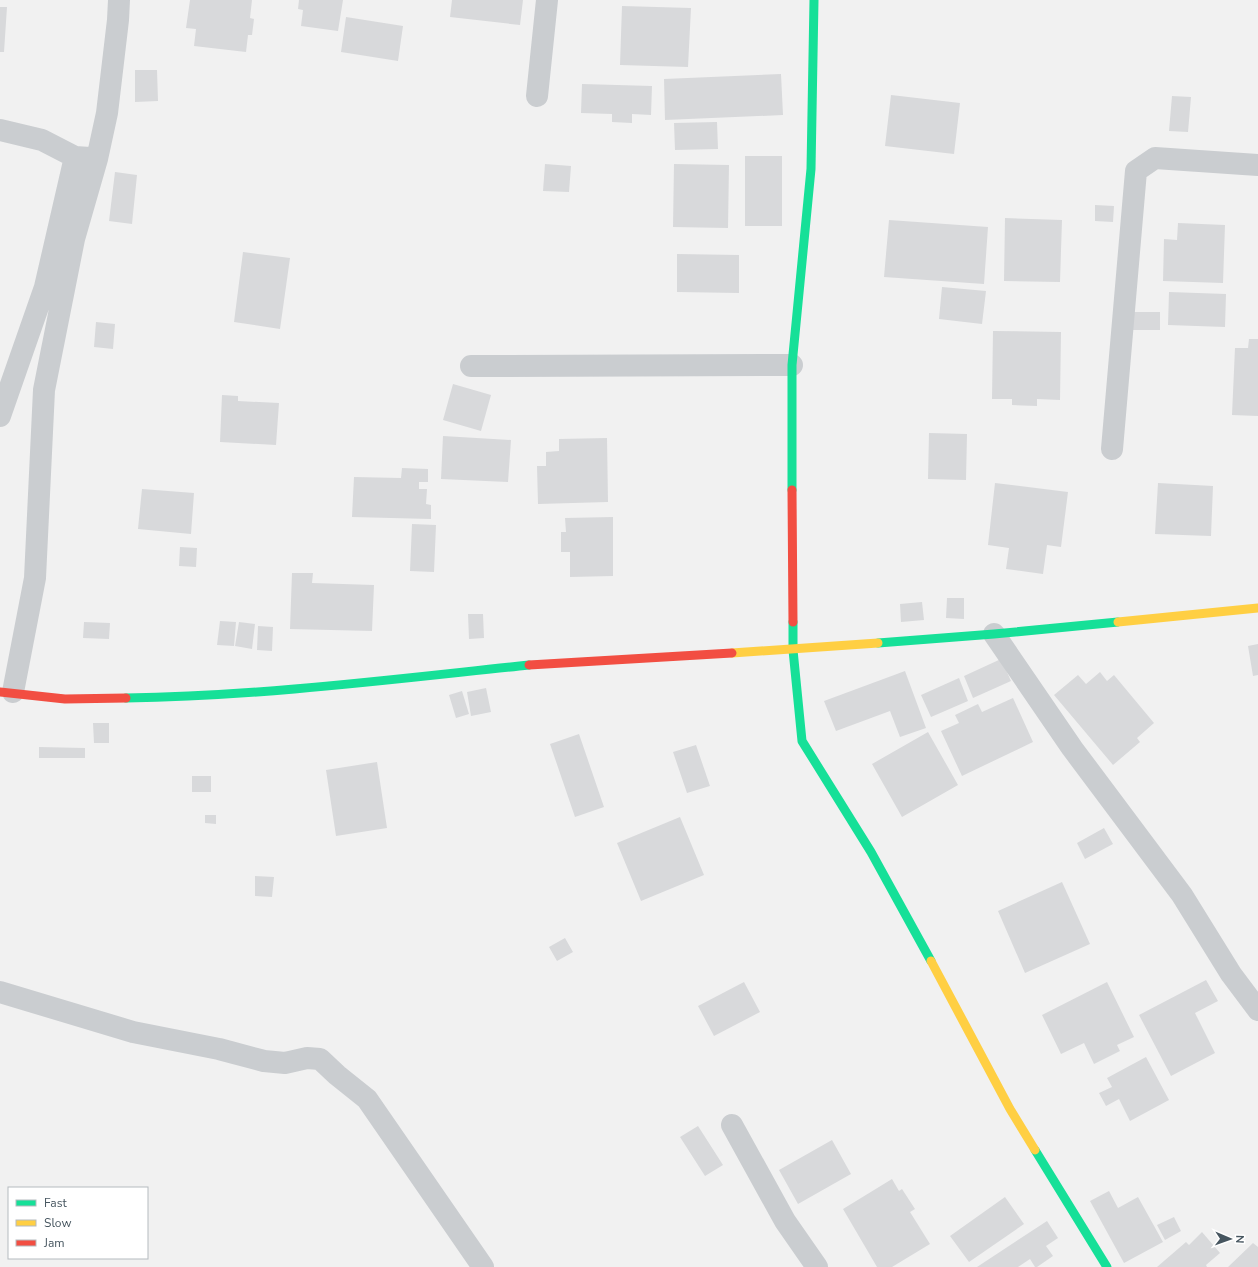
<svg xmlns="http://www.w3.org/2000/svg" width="1258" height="1267" font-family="'Nunito Sans',sans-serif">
  <rect width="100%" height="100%" fill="#f1f1f1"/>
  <path fill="#d8d9db" d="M190 0H252L250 18 254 19 252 35H248L246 52 194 46 196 29 186 28Z
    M299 0H343L338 31 301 26 303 10 298 9Z
    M452 0H523L520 25 450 17Z
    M622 6 691 8 688 67 620 65Z
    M0 7H7L4 52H0Z
    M346 17 403 26 398 61 341 52Z
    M135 70H157L158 101 135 102Z
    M781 74 783 115 665 120 664 79Z
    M582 84 652 86 651 115 632 114V123L612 122V114L581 113Z
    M891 95 960 103 954 154 885 146Z
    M1172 96 1191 97 1188 132 1169 131Z
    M717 122 718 149 675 150 674 123Z
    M745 156H782V226H745Z
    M545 164 571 166 569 192 543 191Z
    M674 164 729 165 728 228 673 227Z
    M115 172 137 175 132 224 109 221Z
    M1095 205 1114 206 1113 222 1095 221Z
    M1005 218 1062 220 1060 282 1004 281Z
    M889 220 988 227 984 284 884 277Z
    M1178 223 1225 225 1223 283 1163 281 1164 239 1177 240Z
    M243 252 290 258 280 329 234 322Z
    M677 254 739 255V293L677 292Z
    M942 287 986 291 982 324 939 319Z
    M1169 292 1226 294 1225 327 1168 325Z
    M1133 312H1160V330H1133Z
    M96 322 115 324 113 349 94 347Z
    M993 331 1061 332 1060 400 1037 399V406L1012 405V399H992Z
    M1249 339H1258V416L1232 415 1235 348H1248Z
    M453 384 491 395 481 431 443 420Z
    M222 395 238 396V401L279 403 276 445 220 442Z
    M929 433 967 434 966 480 928 479Z
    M443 436 511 440 508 482 441 479Z
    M607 438 608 502 538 504 537 466H546V452L559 451V439Z
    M402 468 428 469V482H419V489H427L426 504 431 505V519L352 517 354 477 401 478Z
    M995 483 1068 492 1061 547 1047 545 1043 574 1006 569 1009 548 988 545Z
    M1158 483 1213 486 1211 536 1155 534Z
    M142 489 194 493 191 534 138 529Z
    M613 517V576L570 577V552H561V532H566L565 518Z
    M412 524 436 525 434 572 410 571Z
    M180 547 197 548 196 567 179 566Z
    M292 573H313L312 583 374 585 372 631 290 629Z
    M947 598H964V619L946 618Z
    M922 602 924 620 901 622 900 604Z
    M468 614H483L484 638 469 639Z
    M220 621 236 622 234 646 217 645Z
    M84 622 110 623 109 639 83 638Z
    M239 622 255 624 252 649 235 646Z
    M258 626 273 627 272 651 257 650Z
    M1258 644V675L1253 676 1248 646Z
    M1001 659 1011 681 973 698 964 676Z
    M905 671 926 728 900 737 890 711 836 731 824 701Z
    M1100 672 1107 681 1114 675 1154 723 1137 738 1140 742 1113 765 1054 695 1078 675 1086 684Z
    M959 678 968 701 931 717 921 695Z
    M486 688 491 712 471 716 467 692Z
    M462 691 469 714 456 718 449 695Z
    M1013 698 1033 742 962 776 941 731 959 723 955 715 978 704 982 712Z
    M93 723H109V743H94Z
    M928 732 958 785 902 817 872 764Z
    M579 734 604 807 575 817 550 744Z
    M696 745 710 786 687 793 673 752Z
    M39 747 85 748V758H39Z
    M377 762 387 828 336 836 326 770Z
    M192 776H211V792H192Z
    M205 815H216V824L205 823Z
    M680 817 704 875 641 901 617 843Z
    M1104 828 1113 844 1085 859 1077 843Z
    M255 876 274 877 272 897 255 896Z
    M1062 882 1090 944 1025 973 998 911Z
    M565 938 573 952 557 961 549 947Z
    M1206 980 1218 1001 1195 1013 1215 1053 1171 1076 1139 1015Z
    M744 982 760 1012 714 1036 698 1006Z
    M1107 982 1134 1037 1117 1045 1120 1051 1094 1064 1084 1043 1061 1054 1042 1015Z
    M1146 1057 1169 1100 1130 1121 1119 1099 1106 1106 1099 1093 1112 1087 1107 1078Z
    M698 1126 723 1165 705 1176 680 1137Z
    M832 1140 851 1174 798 1204 779 1170Z
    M892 1179 899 1191 902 1189 915 1209 910 1212 930 1244 892 1267H877L843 1209Z
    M1109 1191 1118 1208 1138 1197 1163 1242 1124 1263 1090 1201Z
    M1005 1197 1024 1224 969 1262 950 1236Z
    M1174 1217 1181 1231 1165 1240 1157 1225Z
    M1047 1221 1058 1238 1046 1246 1053 1256 1037 1267H1035L1030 1259 1018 1267H977Z
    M1202 1232 1220 1253 1206 1265 1207 1267H1157L1186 1242 1189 1245Z
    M1253 1243 1258 1247V1267H1228Z"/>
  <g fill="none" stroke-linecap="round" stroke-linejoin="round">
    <path stroke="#cacdd0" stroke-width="22" d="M537 96 547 0
      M0 130 42 140 75 157 90 158
      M471 366 792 365
      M0 416 45 287 75 157
      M1112 449 1136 171 1155 158 1258 165
      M994 634 1072 748 1182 895 1231 974 1258 1010
      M13 692 35 578 44 390 74 239 97 159 107 113 118 20 119 0
      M0 992 133 1032 219 1049 264 1061 285 1063 307 1058 320 1059 337 1075 367 1099 483 1267
      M732 1125 785 1221 817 1267"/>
    <path stroke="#16e098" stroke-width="9" d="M792 490V365L811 169 814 0
      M793 622V650L802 741 871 852 931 961
      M878 643 994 634 1118 622
      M126 698C261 696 395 679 529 665
      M1035 1150 1107 1267"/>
    <path stroke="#ffcf43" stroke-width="9" d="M1118 622 1258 608
      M732 653 878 643
      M931 961 1010 1109 1035 1150"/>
    <path stroke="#f24e42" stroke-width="9" d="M792 490 793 622
      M529 665 732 653
      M0 692 65 699 126 698"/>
  </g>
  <rect x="8" y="1187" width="140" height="72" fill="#ffffff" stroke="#b5bbbf"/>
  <rect x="16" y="1200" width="20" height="6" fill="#16e098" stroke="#b5bbbf"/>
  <text x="44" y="1207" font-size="12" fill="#46555f">Fast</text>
  <rect x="16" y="1220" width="20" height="6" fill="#ffcf43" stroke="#b5bbbf"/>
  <text x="44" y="1227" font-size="12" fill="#46555f">Slow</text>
  <rect x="16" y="1240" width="20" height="6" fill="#f24e42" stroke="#b5bbbf"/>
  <text x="44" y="1247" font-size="12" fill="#46555f">Jam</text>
  <g transform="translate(1230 1239) rotate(92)" stroke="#ffffff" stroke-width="3" paint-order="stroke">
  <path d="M0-3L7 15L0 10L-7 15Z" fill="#46555f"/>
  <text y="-6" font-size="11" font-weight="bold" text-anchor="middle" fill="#46555f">N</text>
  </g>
</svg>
